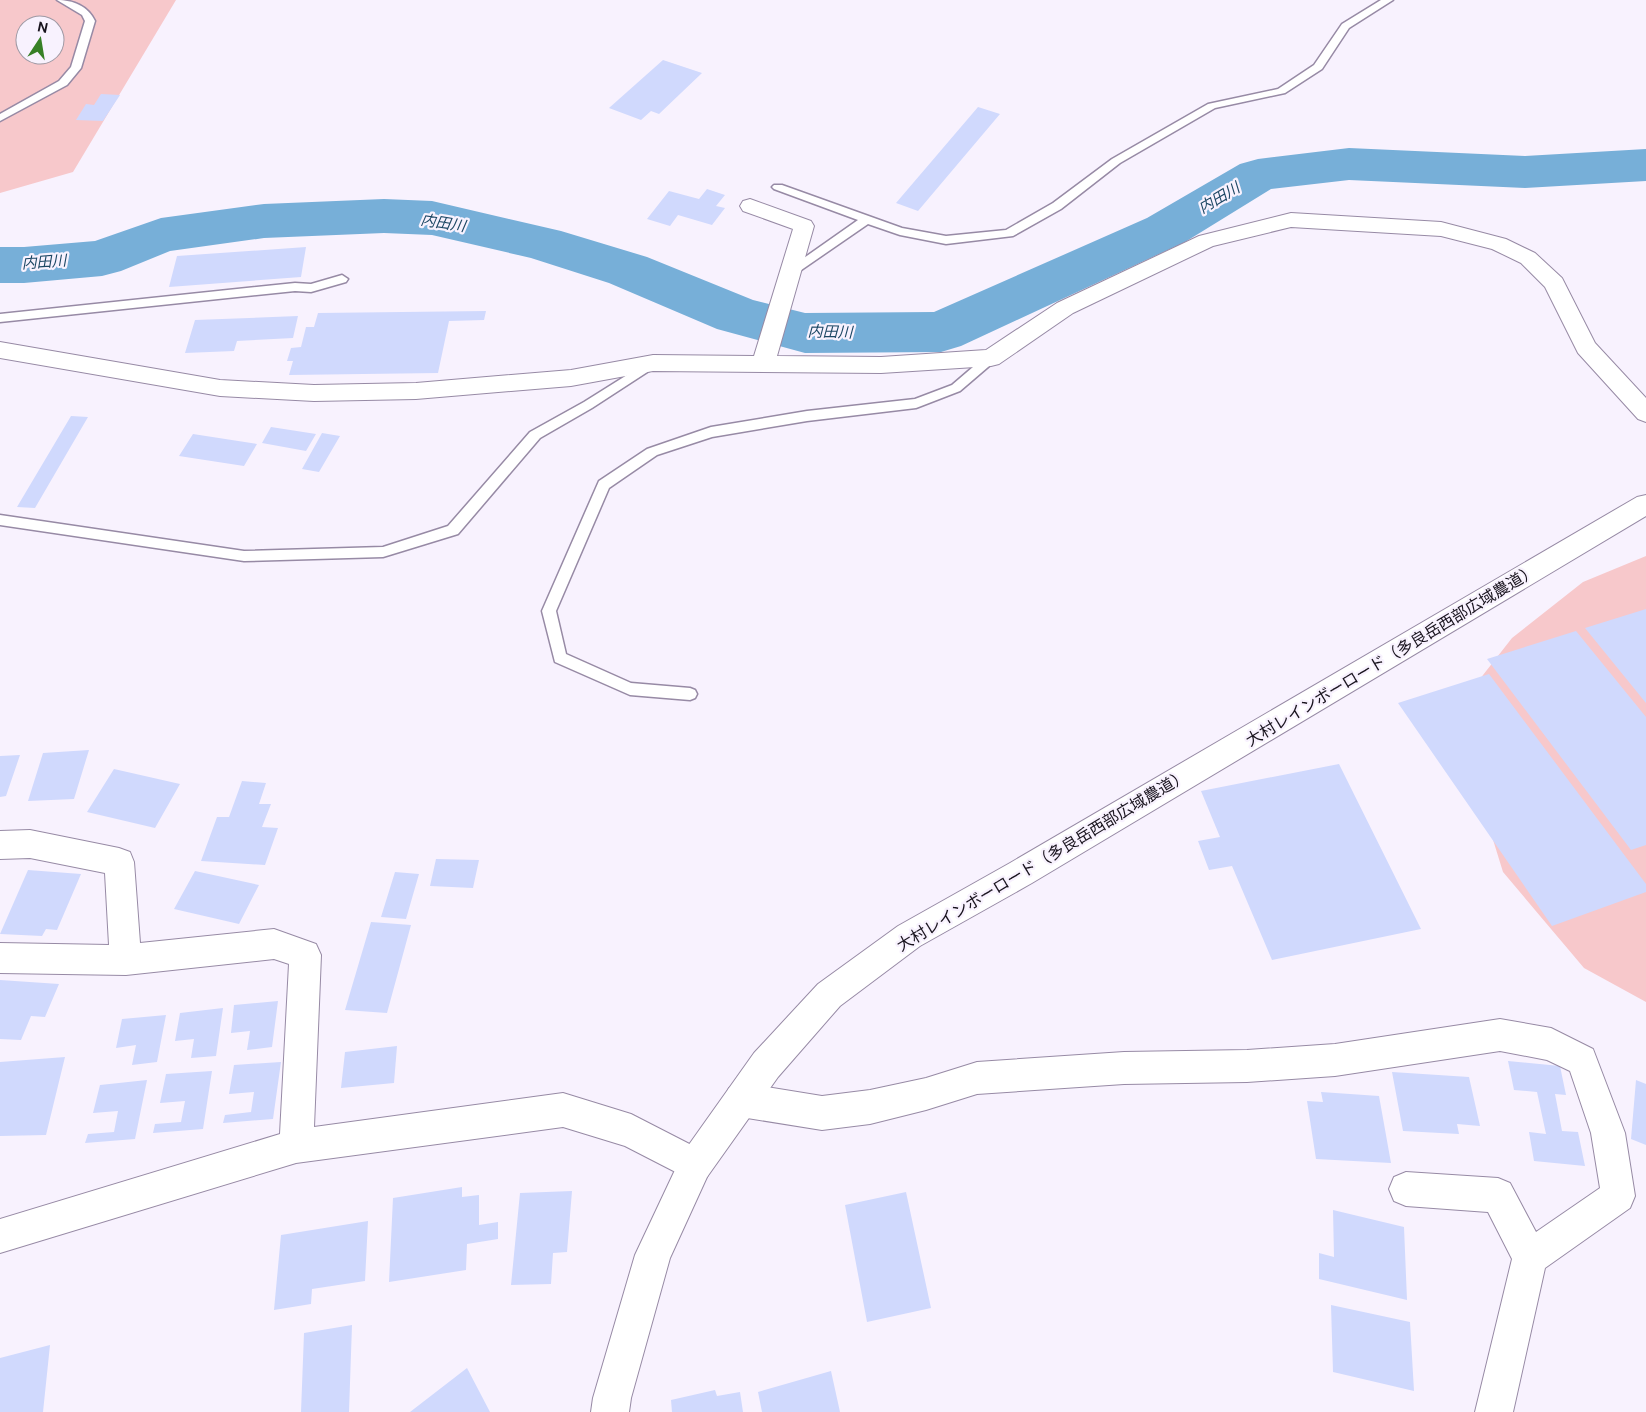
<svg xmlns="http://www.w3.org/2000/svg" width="1646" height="1412" font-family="'DM Sans','Noto Sans JP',sans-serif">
  <rect width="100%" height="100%" fill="#f8f2fe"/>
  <path fill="#f7c8cb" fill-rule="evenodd" d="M0 0H176L73 172 0 193ZM25 25H55V55H25Z
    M1646 556V1002L1584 968 1503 872 1477 788 1465 698 1512 638 1583 582Z"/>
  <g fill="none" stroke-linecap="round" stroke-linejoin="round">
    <path fill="#77afd8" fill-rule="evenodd" d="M1349 148 1525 156 1646 149V181L1525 188 1349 180 1271 189 1185 242 961 346 941 352 805 353 717 329 609 283 531 258 432 235 384 233 264 238 170 251 121 271 102 276 24 283H0V247H24L95 241 161 218 264 204 384 199 432 201 561 231 647 257 753 300 805 313 934 312 1147 218 1240 164 1258 159Z"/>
  </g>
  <path fill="#d0d9fd" d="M663 60 702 73 659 114 651 111 641 120 609 108Z
    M101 94 120 95 103 121 76 120 86 104 94 105Z
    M978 107 1000 114 918 211 896 203Z
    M707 189 725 195 716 206 725 208 712 225 678 215 670 226 647 219 669 191 699 199Z
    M306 247 301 277 169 287 177 256Z
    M486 311 484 320 449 321 438 373 289 375 293 361H287L291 348 301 347 306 327H314L318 313Z
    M298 316 293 338 237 341 234 351 185 353 195 320Z
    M71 416 88 417 35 508 17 507Z
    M271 427 316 434 306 451 262 443Z
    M322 433 340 436 319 472 302 469Z
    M193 434 257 444 244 466 179 456Z
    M1646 609V703L1585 628Z
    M1576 631 1646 717V845L1631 850 1487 659Z
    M1489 674 1646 884V892L1552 926 1398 703Z
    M89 750 74 799 28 801 43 753Z
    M20 755 6 796 0 797V756Z
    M1339 764 1421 929 1272 960 1232 866 1209 870 1198 841 1220 837 1201 791Z
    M114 769 180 784 155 828 87 812Z
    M242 781 266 783 259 804H271L262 827 278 828 265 865 201 861 217 817H229Z
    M436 859 479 860 473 888 430 886Z
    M28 870 81 874 57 930 46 929 42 936 0 934Z
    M195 871 259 885 239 924 174 909Z
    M395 872 419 874 406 919 381 917Z
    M371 922 411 925 387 1013 345 1010Z
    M0 980 59 984 45 1017 31 1016 21 1040 0 1039Z
    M278 1001 272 1047 247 1050 250 1031 231 1033 234 1005Z
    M223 1008 216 1056 191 1058 194 1039 175 1041 180 1013Z
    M166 1015 157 1062 132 1065 136 1045 116 1048 122 1019Z
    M397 1046 394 1083 341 1088 345 1052Z
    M65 1057 46 1135 0 1136V1062Z
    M1508 1061 1560 1066 1566 1095 1555 1094 1562 1131 1578 1132 1585 1166 1534 1161 1529 1132 1546 1134 1537 1092 1514 1090Z
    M281 1062 273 1119 223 1123 225 1115 251 1112 254 1092 229 1094 234 1065Z
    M212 1071 203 1129 153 1133 155 1124 181 1122 185 1101 160 1103 166 1074Z
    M1392 1072 1469 1077 1480 1126 1457 1124 1459 1134 1403 1131Z
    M147 1080 135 1139 85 1143 88 1134 114 1132 118 1111 93 1113 100 1085Z
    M1636 1080 1646 1084V1145L1631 1139Z
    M1321 1092 1379 1096 1391 1163 1316 1159 1307 1101 1323 1102Z
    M462 1187V1197L479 1195V1225L498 1222V1239L467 1244 466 1270 389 1282 393 1198Z
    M572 1191 567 1252 553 1253 551 1284 511 1285 520 1193Z
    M906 1192 931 1308 867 1322 845 1205Z
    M1333 1210 1404 1227 1407 1300 1319 1279V1253L1334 1257Z
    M368 1221 365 1281 312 1289 311 1304 274 1310 281 1235Z
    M1331 1305 1410 1322 1414 1391 1333 1372Z
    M352 1325 349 1412H301L304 1333Z
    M50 1345 43 1412H0V1358Z
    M467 1368 490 1412H410Z
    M831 1371 840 1412H762L758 1392Z
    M715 1390 717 1396 740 1392 743 1412H672L671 1400Z"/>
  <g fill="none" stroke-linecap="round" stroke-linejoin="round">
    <defs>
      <path id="service" d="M57 0C73 0 88 6 95 21L81 68 67 85 0 121V114L59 81 71 67 85 21 82 15Z
        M1381 0H1393L1349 28 1322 69 1285 93 1215 108 1120 163 1061 209 1013 236 946 244 900 235 868 224 794 275 790 276 784 272 858 220 774 189 772 187 774 185H782L902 228 946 236 1006 230 1053 203 1112 159 1208 104 1278 89 1314 65 1342 24Z
        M342 275 348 279 346 282 311 292 295 291 0 322V314L295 283 311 284Z
        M991 354 995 355 997 358 995 361 960 391 916 408 807 421 712 437 657 455 609 488 556 611 566 654 631 683 690 688 695 690 697 694 695 698 690 700 630 695 555 662 542 611 599 481 647 449 711 427 807 411 915 399 952 385 987 355Z
        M651 360 657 364 655 367 592 408 540 438 458 534 383 557 244 561 0 525V515L244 551 383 547 448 526 530 432 584 402Z"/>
      <path id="minor" d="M750 199 811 221 814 226 777 356 881 357 986 350 1057 303 1199 236 1291 213 1441 222 1506 239 1535 253 1562 278 1595 343 1646 398V422L1638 419 1578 353 1545 287 1521 263 1492 249 1441 236 1291 227 1213 246 1073 313 999 364 991 366 881 373 653 371 571 386 416 399 314 401 220 396 0 358V342L220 380 314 385 416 383 571 370 653 355 754 356 793 229 743 211 740 206 743 201Z
        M30 830 119 848 130 852 134 862 140 943 274 929 316 944 321 955 314 1127 563 1093 631 1114 707 1153 712 1165 707 1177 695 1182 625 1146 563 1127 296 1163 0 1253V1219L280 1134 289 964 274 959 126 975 0 973V943L109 945 105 873 30 858 0 859V831Z
        M1500 1019 1551 1028 1593 1049 1625 1133 1635 1196 1630 1208 1545 1268 1513 1412H1475L1512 1259 1488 1212 1406 1206 1394 1201 1389 1189 1394 1177 1406 1172 1498 1178 1510 1183 1536 1232 1600 1188 1591 1133 1570 1071 1547 1060 1500 1051 1335 1076 1247 1082 1124 1084 977 1094 926 1110 870 1124 822 1130 741 1117 729 1112 724 1100 729 1088 741 1083 822 1096 870 1090 926 1078 977 1062 1124 1052 1247 1050 1335 1044Z"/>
      <path id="tertiary" d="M1646 495V516L1032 883 920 946 840 1006 778 1077 707 1177 670 1258 631 1398 629 1412H591L593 1398 635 1255 683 1153 754 1053 818 984 898 926 1010 863 1637 497Z"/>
    </defs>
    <use href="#service" stroke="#978aa5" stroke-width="3"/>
    <use href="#minor" stroke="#978aa5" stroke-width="2"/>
    <use href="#tertiary" stroke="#978aa5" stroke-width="2"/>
    <use href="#service" fill="#fff" fill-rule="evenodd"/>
    <use href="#minor" fill="#fff" fill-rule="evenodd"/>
    <use href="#tertiary" fill="#fff" fill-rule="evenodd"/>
  </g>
  <g text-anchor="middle" stroke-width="4.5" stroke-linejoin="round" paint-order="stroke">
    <g font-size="15" font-style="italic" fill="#1c4764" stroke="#f8f2fe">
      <text transform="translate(1219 198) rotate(-31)" y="5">内田川</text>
      <text transform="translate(443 223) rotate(9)" y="5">内田川</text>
      <text transform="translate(44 262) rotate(-4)" y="5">内田川</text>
      <text transform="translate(830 332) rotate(1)" y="5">内田川</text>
    </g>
    <g font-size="16" fill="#18131d" stroke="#f8f2fe">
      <text transform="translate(1391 655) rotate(-31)" y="6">大村レインボーロード（多良岳西部広域農道）</text>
      <text transform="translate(1042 860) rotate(-31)" y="6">大村レインボーロード（多良岳西部広域農道）</text>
    </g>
  </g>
  <g transform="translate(40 40) rotate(12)"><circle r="24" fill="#f8f2fe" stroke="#9e99a4"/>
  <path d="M0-4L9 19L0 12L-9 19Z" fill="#378026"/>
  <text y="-8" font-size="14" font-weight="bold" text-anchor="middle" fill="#18131d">N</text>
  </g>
</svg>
